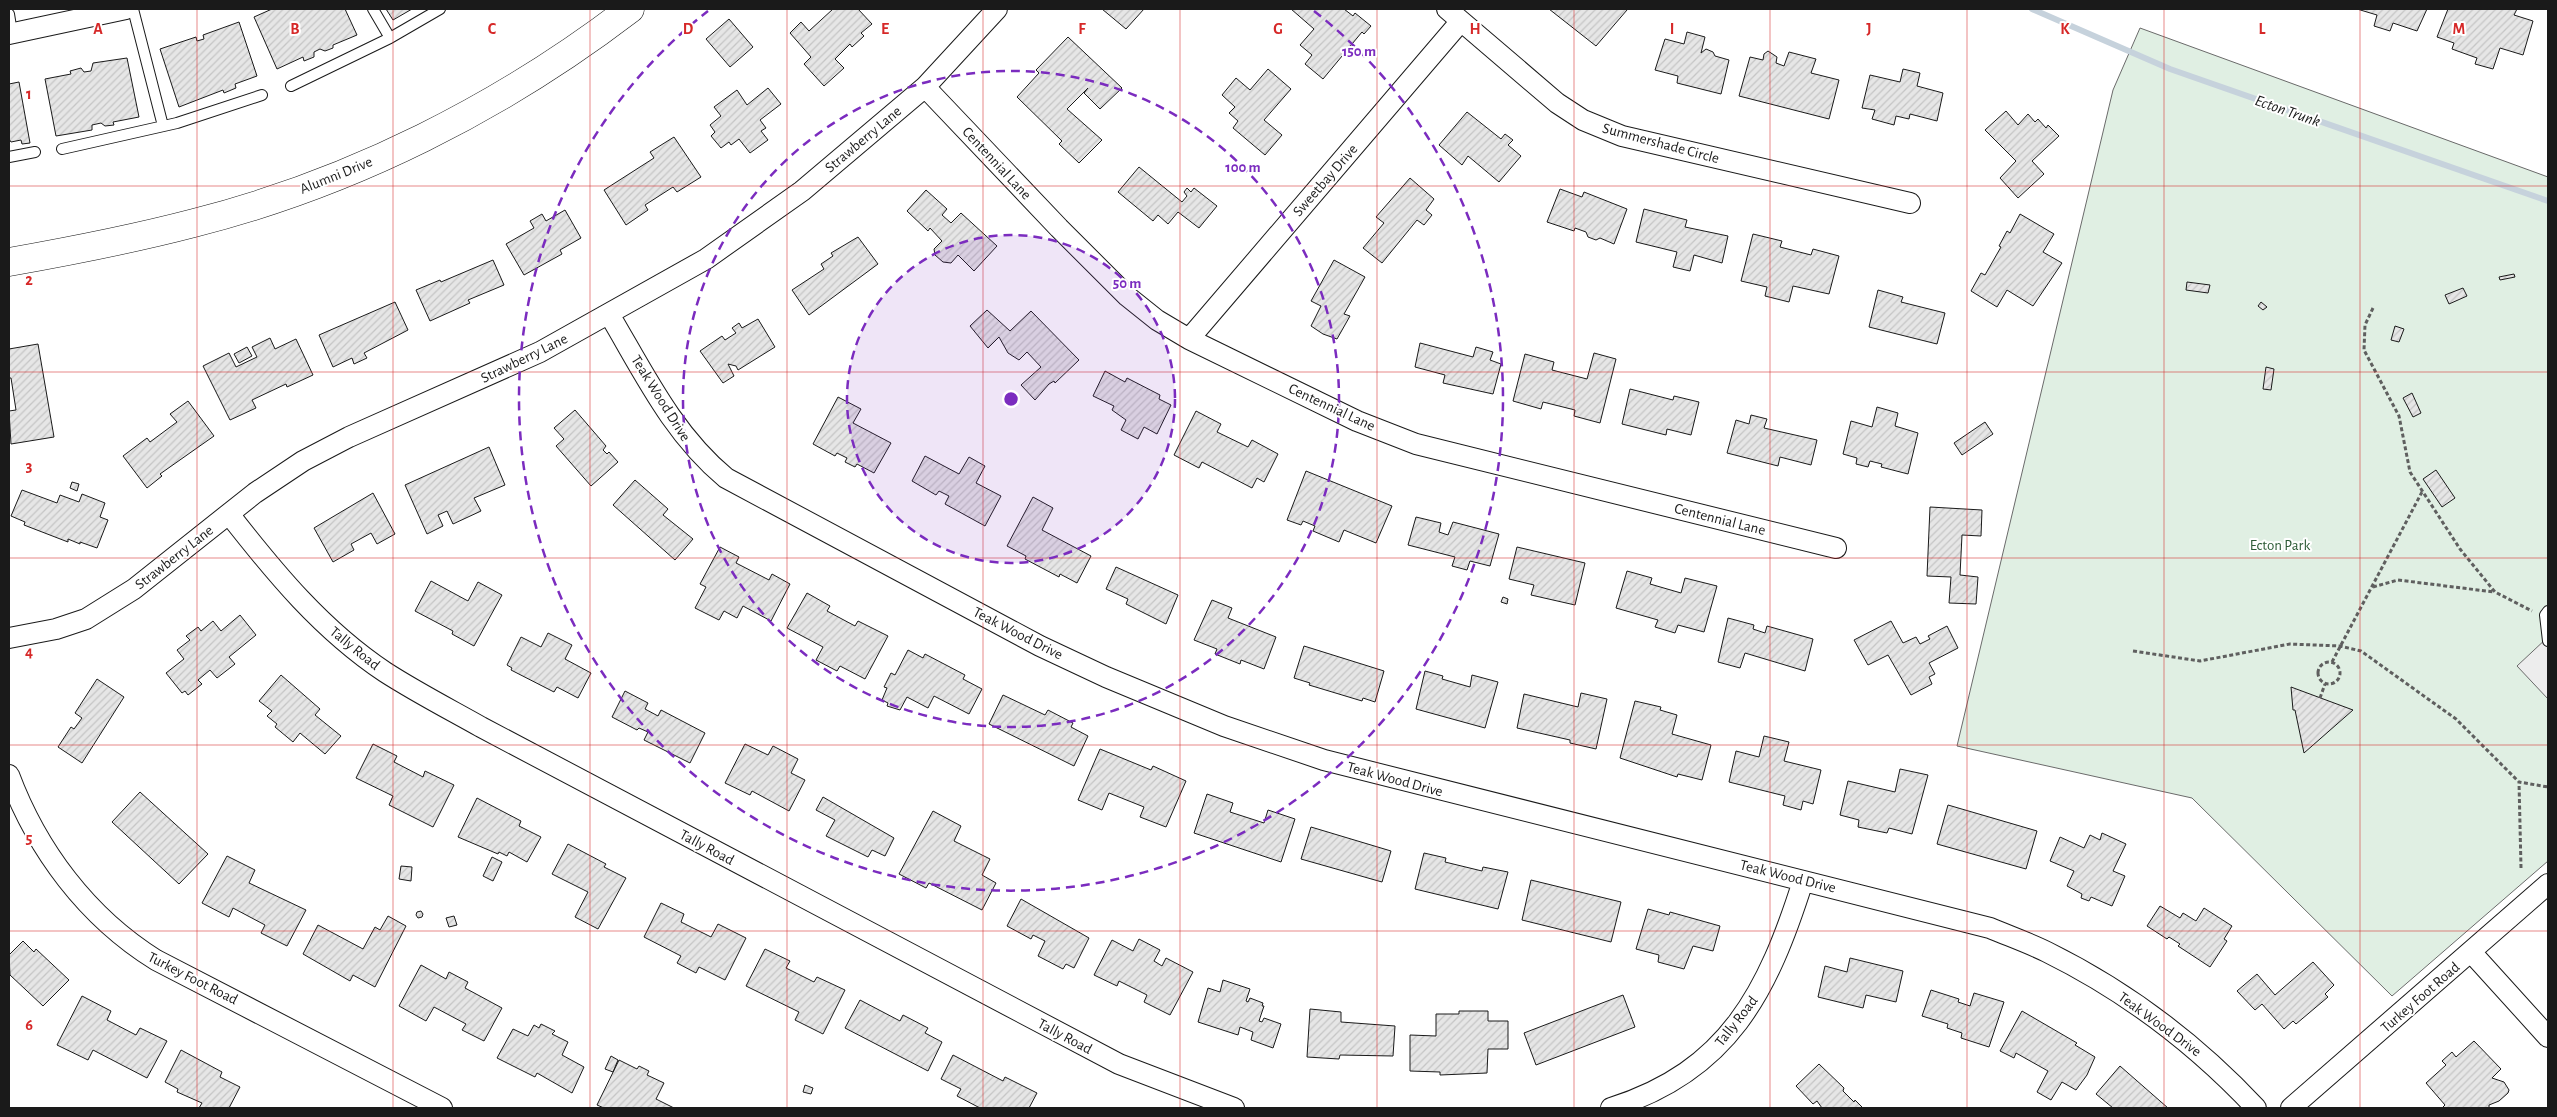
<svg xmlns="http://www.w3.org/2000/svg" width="2557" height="1117" font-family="'Alegreya Sans',sans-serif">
  <defs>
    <pattern id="building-hatch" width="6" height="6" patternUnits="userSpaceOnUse" patternTransform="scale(1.25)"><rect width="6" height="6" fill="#e6e6e6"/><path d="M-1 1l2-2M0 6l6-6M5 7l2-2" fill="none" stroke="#c5c5c5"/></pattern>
  </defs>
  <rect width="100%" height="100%" fill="#fff"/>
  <path fill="#e0efe3" stroke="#6a6a6a" d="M2140 28 2548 177V861L2392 996 2192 798 1957 746 2113 90Z"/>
  <path fill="#ededed" stroke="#6a6a6a" d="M2548 637V699L2517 666Z"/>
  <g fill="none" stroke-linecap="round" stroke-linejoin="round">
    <path stroke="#c6d2dc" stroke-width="6" d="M2032 9 2170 69 2548 201"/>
  </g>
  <path fill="url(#building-hatch)" stroke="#1a1a1a" d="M272 9H345L357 35 333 45V48L325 51 320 49 314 52V57L304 61 303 57 277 69 254 17Z
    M386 9H412L393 20Z
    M833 9H858L872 24 861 33 864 36 852 47 850 44 835 59 844 68 824 86 804 64 811 57 790 33 801 22 809 31Z
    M1102 9H1144L1126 29Z
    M1291 9H1344L1353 16 1355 13 1371 26 1364 34 1362 32 1323 79 1305 64 1312 55 1300 45 1314 29Z
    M1549 9H1626L1627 10 1596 46Z
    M2357 9H2427L2417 31 2393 23 2390 31 2374 26 2377 15Z
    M2448 9H2517L2514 15 2533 21 2523 55 2500 48 2493 69 2475 64 2477 58 2452 49 2454 43 2437 37Z
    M729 19 753 47 730 67 706 39Z
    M239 22 257 76 235 84 236 88 224 93 223 90 179 107 160 49 196 37 197 41 204 39 203 35Z
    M1687 32 1705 37 1701 53 1706 49 1713 52 1715 56 1729 60 1721 94 1677 83 1678 76 1655 70 1665 39 1684 44Z
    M1068 37 1122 88 1100 109 1084 93 1088 88 1067 109 1102 140 1079 163 1059 144 1062 141 1017 97 1039 73 1036 70Z
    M1768 51 1777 57 1776 63 1784 66 1789 52 1816 59 1811 73 1839 80 1829 119 1739 96 1750 57 1763 60 1764 54Z
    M127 58 139 117 113 122 114 125 105 126 101 123 92 125V130L56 136 45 79 71 74 70 71 81 68 84 72 91 71 93 63Z
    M1268 69 1291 89 1264 120 1282 135 1265 155 1233 128 1238 121 1229 113 1235 107 1222 95 1236 78 1250 90Z
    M1903 69 1920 73 1917 86 1943 93 1937 121 1910 114 1909 119 1896 116 1894 125 1872 119 1875 110 1862 108 1870 75 1900 82Z
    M19 82 30 143 22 144 21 140 11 142 9 139V84Z
    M768 88 781 104 760 120 766 128 761 131 768 140 750 153 739 139 731 145 729 142 721 148 711 136 715 132 710 125 721 116 714 107 737 90 747 105Z
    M2006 111 2018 125 2028 114 2035 122 2038 119 2046 128 2048 125 2059 136 2032 161 2044 174 2018 198 2000 178 2016 161 1985 130Z
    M1467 112 1501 139 1505 134 1513 140 1508 145 1521 156 1499 182 1468 156 1462 165 1439 145Z
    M674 137 701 177 677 192 673 187 645 205 648 210 626 225 604 190 654 158 650 152Z
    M1139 167 1182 202 1187 196 1184 192 1187 188 1191 192 1194 188 1217 206 1199 228 1178 212 1168 224 1158 215 1153 221 1118 192Z
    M1410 178 1434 199 1426 210 1432 215 1424 225 1417 220 1382 263 1363 248 1384 223 1376 217Z
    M1560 189 1582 197 1584 192 1627 209 1614 244 1600 238 1596 240 1588 237 1586 232 1575 228 1574 231 1547 222Z
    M926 190 947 209 942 215 951 223 961 213 997 246 974 271 958 255 951 263 943 262 935 255 934 249 942 241 930 228 928 231 907 211Z
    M1644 209 1687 220 1685 227 1728 236 1722 263 1694 255 1690 271 1673 267 1677 252 1636 242Z
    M565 210 581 238 560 250 562 254 524 275 506 244 534 228 530 221 542 214 546 221Z
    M2020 214 2054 234 2043 252 2062 263 2033 306 2007 290 1997 307 1971 291 1981 273 1985 275 2001 247 1999 246 2007 231 2010 233Z
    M1753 234 1782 241 1780 247 1811 255 1813 249 1839 256 1829 294 1793 286 1789 302 1765 296 1767 287 1741 281Z
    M858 237 878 264 809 315 792 290 824 269 821 264 833 256 831 253Z
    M493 260 504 285 468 300 470 303 430 321 416 290 440 280 441 282Z
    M1334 260 1365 277 1344 314 1350 316 1337 339 1323 334 1311 326 1321 306 1311 301Z
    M2514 274 2515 277 2500 280 2499 277Z
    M2187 282 2210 285 2208 293 2186 290Z
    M2463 288 2467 296 2449 304 2445 295Z
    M1878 290 1903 297 1901 302 1945 313 1937 344 1869 327Z
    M395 302 408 330 364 353 367 358 354 364 352 358 333 367 319 335Z
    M2261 302 2267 307 2263 310 2258 306Z
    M987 310 1010 331 1031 311 1079 360 1055 383 1054 381 1049 384 1035 400 1021 385 1041 367 1027 352 1019 360 1008 353 999 337 988 348 970 326Z
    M758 319 775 347 738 370 736 366 728 364 734 376 723 383 700 351 722 336 725 340 736 333 732 328 739 323 742 328Z
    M2395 326 2404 329 2399 342 2391 340Z
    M270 338 275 349 296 339 313 375 287 387 286 384 252 400 256 408 230 420 203 366 229 353 236 367 257 357 252 347Z
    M1420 343 1473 357 1476 347 1493 352 1490 360 1501 364 1493 394 1443 383 1445 375 1415 367Z
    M38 344 54 437 11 444 9 411 16 410 11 378H9V349Z
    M247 347 252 356 239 363 234 354Z
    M1594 353 1616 359 1600 423 1574 416 1575 410 1543 402 1541 409 1513 401 1525 354 1554 362 1552 370 1587 379Z
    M2266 367 2274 369 2271 390 2263 389Z
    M1105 371 1125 382 1127 378 1160 395 1159 399 1171 405 1157 434 1144 427 1138 439 1121 430 1126 420 1112 410 1114 406 1093 396Z
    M1630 389 1673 400 1674 396 1699 402 1691 435 1667 429 1666 435 1622 424Z
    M2412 393 2421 413 2413 417 2403 398Z
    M838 397 861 409 853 423 891 443 874 473 857 464 855 467 845 462 847 458 837 453 835 456 813 444Z
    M188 401 214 436 160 474 162 476 147 488 123 456 147 438 150 442 177 422 170 414Z
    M1877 407 1898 413 1895 426 1918 433 1908 474 1881 467 1882 464 1870 461 1868 467 1856 464 1857 458 1843 454 1851 421 1872 427Z
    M575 410 606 446 603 450 607 454 609 452 618 462 591 486 556 446 564 439 554 428Z
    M1196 411 1221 424 1217 432 1248 447 1252 440 1278 454 1264 482 1257 478 1252 488 1202 462 1199 468 1174 455Z
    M1751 415 1767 419 1764 428 1817 440 1811 465 1780 457 1778 466 1727 453 1736 420 1749 424Z
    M1985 422 1993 434 1962 455 1954 443Z
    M489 447 505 485 474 498 481 511 453 524 447 511 438 515 443 526 427 534 405 485Z
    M925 456 959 474 969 457 985 466 976 483 1001 496 985 526 945 504 949 496 939 491 936 495 912 481Z
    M2436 470 2455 498 2442 507 2423 479Z
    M1306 471 1392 506 1376 543 1344 530 1339 542 1313 531 1315 526 1303 521 1301 525 1287 520Z
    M635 480 668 509 663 515 693 539 675 560 613 505Z
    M72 482 79 484 77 491 70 488Z
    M22 490 57 503 60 495 79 502 82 494 105 503 100 517 108 520 97 548 80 542V544L68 539V542L24 525 25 522 11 516Z
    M373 493 395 534 377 544 371 533 351 544 354 550 333 562 314 528Z
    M1033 497 1053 508 1042 530 1091 556 1077 583 1060 574 1059 577 1025 559 1026 556 1007 546Z
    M1930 507 1982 510 1981 536 1962 535 1960 575 1978 577 1976 604 1949 603 1951 577 1927 576Z
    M1416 517 1441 523 1439 532 1448 535 1453 522 1499 534 1490 566 1470 561 1467 570 1452 566 1455 557 1408 545Z
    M720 547 739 557 736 563 769 580 772 574 790 584 771 621 743 606 737 618 724 611 719 620 695 608 706 587 700 584Z
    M1517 547 1585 563 1575 605 1531 595 1534 585 1509 579Z
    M1116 567 1178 595 1166 624 1126 604 1128 599 1106 589Z
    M1627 571 1652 578 1650 584 1681 593 1685 578 1717 586 1704 632 1678 625 1675 633 1655 627 1658 620 1616 608Z
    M431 581 468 601 478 582 502 595 474 646 452 634 453 631 415 611Z
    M807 593 830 606 827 611 855 626 858 621 888 636 865 679 840 666 837 671 816 660 823 647 787 628Z
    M1503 597 1508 599 1507 604 1501 602Z
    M1212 600 1232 608 1228 618 1276 637 1264 669 1241 660 1240 664 1215 654 1217 649 1194 640Z
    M240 615 256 635 229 657 235 664 217 678 210 670 198 680 202 684 188 695 185 691 182 693 166 673 184 659 177 650 190 640 186 636 198 627 201 631 213 621 221 631Z
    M1728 618 1754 625 1753 629 1765 633 1767 626 1813 639 1805 671 1745 653 1740 668 1718 662Z
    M1891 621 1903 643 1916 637 1920 644 1930 639 1928 636 1947 626 1958 648 1929 663 1935 674 1929 677 1932 684 1911 695 1888 655 1868 665 1854 640Z
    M548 633 572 645 565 659 591 673 578 698 557 687 554 692 511 670 512 668 507 665 521 637 541 647Z
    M1304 646 1384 671 1375 702 1363 698 1362 701 1309 685 1310 683 1294 678Z
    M908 650 923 658 925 654 965 675 963 679 982 689 969 714 934 696 928 708 907 697 900 710 887 706 888 703 882 700 887 688 884 687 891 673 895 675Z
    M1425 671 1443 676 1442 679 1470 687 1472 675 1498 682 1485 728 1416 709Z
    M281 675 320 709 315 715 341 736 325 754 300 733 293 742 275 727 277 724 267 716 272 711 259 701Z
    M97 679 124 697 82 763 58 747 71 727 74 729 82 718 75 713Z
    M2291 687 2353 710 2304 753 2295 710H2293Z
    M625 691 648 703 645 709 658 716 661 710 705 733 690 763 644 740 648 732 639 728 637 730 612 717Z
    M1581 693 1607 699 1596 749 1570 743V740L1517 728 1524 694 1578 707Z
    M1003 695 1045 715 1048 710 1073 723 1071 727 1088 736 1074 766 989 724Z
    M1635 701 1661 707 1660 710 1677 715 1672 734 1711 745 1702 780 1678 774 1677 777 1620 758Z
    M1764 736 1789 742 1784 761 1821 770 1813 804 1803 801 1801 810 1783 805 1785 796 1729 782 1736 751 1759 757Z
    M373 744 397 756 394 762 423 777 425 771 454 785 433 827 389 805 393 796 356 778Z
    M745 744 768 755 773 746 798 759 791 773 805 780 789 811 752 791 750 795 725 783Z
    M1100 749 1151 770 1153 766 1186 781 1166 827 1140 817 1144 807 1109 793 1102 810 1078 800Z
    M1900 769 1928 775 1912 834 1889 828 1887 833 1858 827 1859 820 1840 815 1848 781 1895 792Z
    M140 792 208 854 179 884 112 822Z
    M1207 794 1233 803 1230 812 1264 823 1268 810 1295 819 1281 862 1194 833Z
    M823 797 894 838 885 856 872 850 868 857 826 836 835 820 816 810Z
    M477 798 521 821 519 826 541 837 527 862 509 852 507 856 499 852 498 854 458 837Z
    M1948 805 2037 831 2026 869 1937 844Z
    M933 811 961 826 954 841 990 859 982 875 996 883 982 910 929 883 926 888 899 874Z
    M1311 827 1391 851 1382 882 1301 859Z
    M2102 833 2126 844 2113 871 2125 876 2112 906 2091 897 2089 901 2081 898 2082 894 2067 886 2074 871 2050 861 2060 837 2084 848 2090 835 2100 840Z
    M568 844 606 864 604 867 626 878 598 929 575 917 588 892 552 874Z
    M1424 853 1446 858 1445 862 1482 871 1483 867 1508 872 1498 909 1415 889Z
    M227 856 255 870 249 883 306 910 287 946 261 933 265 925 233 908 229 917 202 903Z
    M492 857 502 862 493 881 483 876Z
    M401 866 412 867 411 881 399 879Z
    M1531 880 1621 902 1611 942 1522 920Z
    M1021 899 1089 938 1074 968 1066 964 1063 969 1038 956 1045 941 1033 935 1031 939 1007 926Z
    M661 903 684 914 681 922 711 937 718 924 746 938 725 980 699 967 696 973 677 963 681 956 644 937Z
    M2160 906 2180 918 2183 913 2196 921 2204 908 2232 926 2224 939 2227 941 2210 967 2178 946 2180 944 2169 937 2167 939 2147 926Z
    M1648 909 1669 915 1670 912 1720 926 1713 951 1693 946 1684 969 1658 962 1659 955 1636 949Z
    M421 911 423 914 422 917 418 918 416 915 417 912Z
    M388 916 406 926 375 987 353 975 350 981 303 954 318 925 363 949 375 927 380 930Z
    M454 916 457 925 449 927 446 918Z
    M1139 939 1160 950 1154 961 1162 966 1166 958 1193 972 1170 1015 1144 1002 1147 995 1119 981 1117 986 1094 975 1112 940 1133 951Z
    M23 941 34 952 36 949 69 980 43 1006 10 975 9 955Z
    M765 949 790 961 786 968 814 982 817 977 845 990 823 1034 795 1020 799 1012 746 986Z
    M1850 958 1903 971 1896 1002 1866 995 1863 1008 1818 997 1825 966 1847 972Z
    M2313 962 2334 985 2325 994 2328 997 2296 1024 2293 1021 2284 1029 2262 1004 2255 1010 2237 991 2257 974 2275 995Z
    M421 965 446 979 449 972 468 982 465 988 502 1008 484 1041 462 1030 466 1024 434 1007 426 1021 399 1006Z
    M1223 980 1250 989 1246 1001 1248 1002 1250 998 1263 1003 1262 1006H1264L1259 1021 1262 1022 1264 1018 1281 1024 1273 1048 1251 1040 1253 1032 1240 1027 1238 1035 1198 1022 1208 988 1220 992Z
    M1931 990 1959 999 1958 1002 1970 1006 1974 993 2004 1002 1989 1047 1961 1038 1962 1033 1947 1028 1948 1024 1922 1016Z
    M1623 995 1635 1027 1536 1065 1524 1033Z
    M82 996 111 1011 107 1020 136 1035 140 1028 167 1041 147 1078 93 1050 88 1060 57 1045Z
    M860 1000 900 1021 903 1015 928 1028 925 1033 942 1042 928 1071 845 1028Z
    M1310 1009 1341 1012V1022L1395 1026 1393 1056 1340 1055 1339 1059 1307 1057Z
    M1459 1011H1488V1021H1508V1049H1488L1487 1073 1440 1075V1072L1410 1071V1035L1436 1036V1014H1459Z
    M2022 1011 2077 1043 2075 1045 2095 1057 2087 1075 2076 1090 2062 1082 2051 1100 2037 1092 2048 1071 2016 1053 2014 1058 2000 1051Z
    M541 1024 555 1031 552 1034 568 1042 562 1055 584 1067 572 1093 537 1073 535 1077 497 1058 513 1029 528 1036 534 1025 539 1028Z
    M2474 1041 2501 1069 2492 1078 2504 1082 2509 1090 2508 1093 2499 1101 2489 1105V1108H2442L2445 1105 2426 1083 2446 1065 2442 1061 2452 1052 2456 1057Z
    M181 1050 222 1072 220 1077 240 1087 229 1108H199L202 1103 177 1092 178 1089 165 1082Z
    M953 1055 1003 1081 1005 1077 1037 1093 1029 1108H980L957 1096 961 1089 941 1079Z
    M611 1056 618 1060 613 1072 605 1069Z
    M619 1060 637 1069 639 1066 649 1071 647 1075 664 1083 656 1099 674 1108H604L597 1105Z
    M1819 1064 1844 1088 1843 1091 1854 1102 1855 1100 1863 1108H1822L1817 1101 1813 1104 1796 1086Z
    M2120 1066 2168 1108H2113L2096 1094Z
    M805 1085 813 1088 811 1094 803 1092Z"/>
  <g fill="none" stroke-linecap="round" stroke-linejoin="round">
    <defs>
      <path id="lane" d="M133 9 163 126
        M373 9 390 38
        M9 14 12 33
        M291 86 390 38 440 9
        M62 149 177 123 262 95
        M9 157 35 152
        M2548 611 2545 615 2548 641"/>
      <path id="street" d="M1447 9 1557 103 1583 120 1622 136 1910 203
        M9 34 126 9
        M925 87 1059 228 1127 296 1157 320 1189 339 1357 421 1416 444 1836 548
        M609 314C644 373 672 433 726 478L1040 646 1106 677 1224 726 1324 760 1990 928C2009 936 2029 943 2047 952 2126 991 2196 1044 2256 1108
        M1189 339 1461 21
        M229 514C275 573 322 630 385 672 416 692 449 709 481 727L1119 1064 1234 1108
        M9 638 56 629 86 619 134 589 255 493 303 461 349 437 540 352 706 259 802 191 925 87 997 9
        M9 775C37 850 87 917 156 960L442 1108
        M2471 952 2548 1037
        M1611 1108C1729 1071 1768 991 1803 881
        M2291 1108 2548 884"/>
      <path id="secondary" d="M9 262C71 251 133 239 194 223 352 183 502 107 630 9"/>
    </defs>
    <use href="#lane" stroke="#1a1a1a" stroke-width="12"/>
    <use href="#street" stroke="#1a1a1a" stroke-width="22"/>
    <use href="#secondary" stroke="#1a1a1a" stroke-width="29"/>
    <path stroke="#5f5f5f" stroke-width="3" stroke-dasharray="4 2.5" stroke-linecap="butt" d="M2373 308 2365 325 2364 350 2399 416 2410 472 2460 549 2495 592 2532 611
      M2373 587 2398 580 2494 592
      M2133 651 2200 661 2290 644 2340 646 2361 651 2456 719 2519 782
      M2318 673a11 11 0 1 1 22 0a11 11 0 1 1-22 0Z
      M2332 662 2422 492
      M2320 698 2325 684
      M2521 868 2519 782 2548 787"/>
    <use href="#lane" stroke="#fff" stroke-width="10"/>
    <use href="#street" stroke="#fff" stroke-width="20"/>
    <use href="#secondary" stroke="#fff" stroke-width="28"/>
  </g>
  <path fill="none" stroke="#d62828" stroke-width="1" stroke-opacity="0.55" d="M197 9V1108M393 9V1108M590 9V1108M787 9V1108M983 9V1108M1180 9V1108M1377 9V1108M1574 9V1108M1770 9V1108M1967 9V1108M2164 9V1108M2360 9V1108M9 186H2548M9 372H2548M9 558H2548M9 745H2548M9 931H2548"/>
  <circle cx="1011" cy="399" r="164" fill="#7b2cbf" fill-opacity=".12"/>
  <g fill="none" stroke="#7b2cbf" stroke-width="2.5" stroke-dasharray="9 6">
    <circle cx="1011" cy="399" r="164"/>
    <circle cx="1011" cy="399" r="328"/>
    <path d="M1314 11A492 492 0 1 1 708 11"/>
  </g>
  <g text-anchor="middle" stroke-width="4" stroke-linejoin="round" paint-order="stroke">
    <g font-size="15" fill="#1a1a1a" stroke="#fff">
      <text transform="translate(863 139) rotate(-40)" y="5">Strawberry Lane</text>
      <text transform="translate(1661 143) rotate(15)" y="5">Summershade Circle</text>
      <text transform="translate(997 163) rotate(47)" y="5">Centennial Lane</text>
      <text transform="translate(336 175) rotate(-22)" y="5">Alumni Drive</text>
      <text transform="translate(1325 180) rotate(-49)" y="5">Sweetbay Drive</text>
      <text transform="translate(524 358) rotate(-26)" y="5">Strawberry Lane</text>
      <text transform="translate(661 398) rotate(58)" y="5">Teak Wood Drive</text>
      <text transform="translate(1332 407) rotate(25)" y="5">Centennial Lane</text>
      <text transform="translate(1720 519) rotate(14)" y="5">Centennial Lane</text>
      <text transform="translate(174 557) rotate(-38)" y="5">Strawberry Lane</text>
      <text transform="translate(1018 633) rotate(27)" y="5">Teak Wood Drive</text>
      <text transform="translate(355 648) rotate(39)" y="5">Tally Road</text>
      <text transform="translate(1395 779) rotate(15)" y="5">Teak Wood Drive</text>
      <text transform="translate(707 847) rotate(28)" y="5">Tally Road</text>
      <text transform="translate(1788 876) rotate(14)" y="5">Teak Wood Drive</text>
      <text transform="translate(193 978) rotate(27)" y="5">Turkey Foot Road</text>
      <text transform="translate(2420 997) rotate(-41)" y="5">Turkey Foot Road</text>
      <text transform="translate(1736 1021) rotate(-52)" y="5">Tally Road</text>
      <text transform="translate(2160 1024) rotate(36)" y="5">Teak Wood Drive</text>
      <text transform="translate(1065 1036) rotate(28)" y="5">Tally Road</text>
    </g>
    <g font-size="15" fill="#2b5a34" stroke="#fff">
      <text x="2280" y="550">Ecton Park</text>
    </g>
    <g font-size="16" font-style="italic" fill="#1a1a1a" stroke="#fff">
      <text transform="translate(2288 110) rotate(19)" y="6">Ecton Trunk</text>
    </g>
  </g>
  <g font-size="16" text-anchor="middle" font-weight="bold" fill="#d62828" stroke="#fff" stroke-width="4" stroke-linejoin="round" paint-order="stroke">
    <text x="98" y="34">A</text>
    <text x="295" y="34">B</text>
    <text x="492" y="34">C</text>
    <text x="688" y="34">D</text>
    <text x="885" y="34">E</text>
    <text x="1082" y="34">F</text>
    <text x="1278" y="34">G</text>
    <text x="1475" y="34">H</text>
    <text x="1672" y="34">I</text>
    <text x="1869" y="34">J</text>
    <text x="2065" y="34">K</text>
    <text x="2262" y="34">L</text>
    <text x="2459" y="34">M</text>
    <text x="29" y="99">1</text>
    <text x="29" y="285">2</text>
    <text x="29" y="471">3</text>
    <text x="29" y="657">4</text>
    <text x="29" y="843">5</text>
    <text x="29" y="1030">6</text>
  </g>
  <circle cx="1011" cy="399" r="8" fill="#7b2cbf" stroke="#fff" stroke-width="2.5"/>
  <g font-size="15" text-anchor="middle" font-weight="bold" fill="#7b2cbf" stroke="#fff" stroke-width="4" stroke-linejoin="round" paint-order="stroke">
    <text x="1359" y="56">150 m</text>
    <text x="1243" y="172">100 m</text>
    <text x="1127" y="288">50 m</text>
  </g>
  <rect width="2557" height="1117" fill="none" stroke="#1a1a1a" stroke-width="20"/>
</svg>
